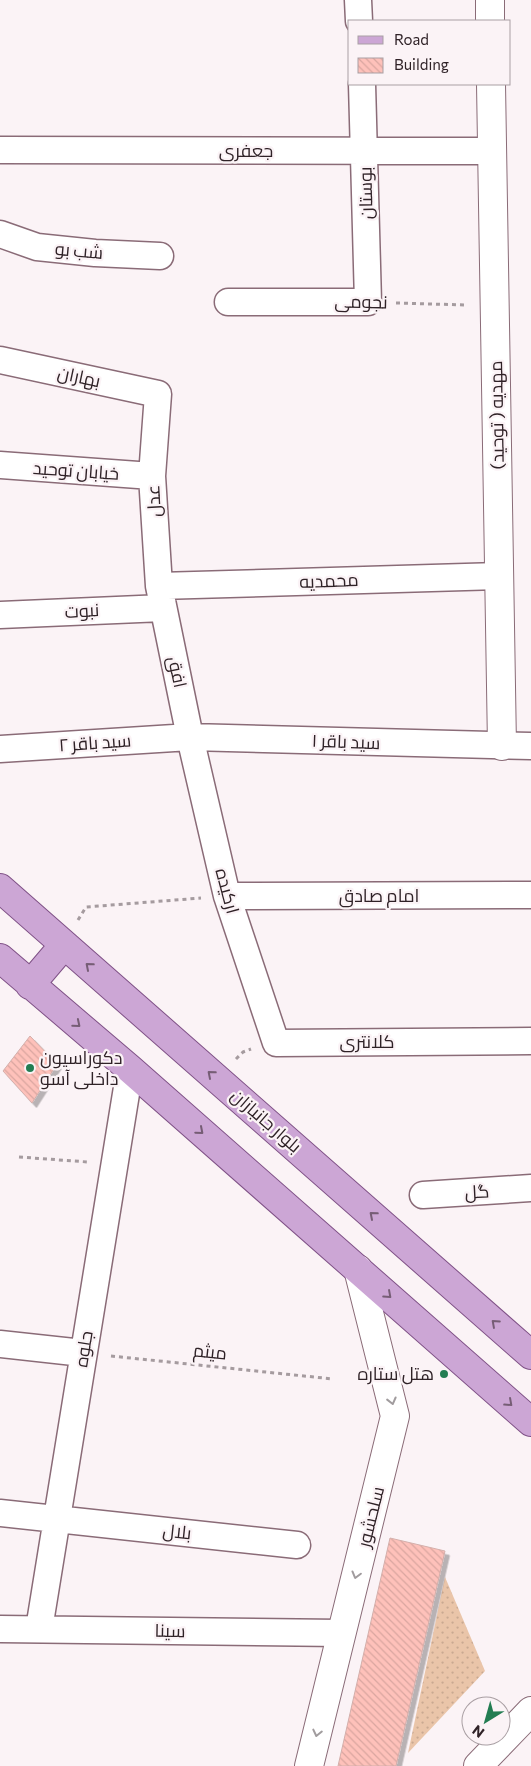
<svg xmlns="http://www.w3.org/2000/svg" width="531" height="1766" font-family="Commissioner,Cairo,sans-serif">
  <defs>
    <pattern id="grass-dots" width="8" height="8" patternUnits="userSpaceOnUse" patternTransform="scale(1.25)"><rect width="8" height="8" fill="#eac5a9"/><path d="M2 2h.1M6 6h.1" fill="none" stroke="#c9a991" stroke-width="1.8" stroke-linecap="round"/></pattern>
    <pattern id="building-back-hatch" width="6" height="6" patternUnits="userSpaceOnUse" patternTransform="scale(1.25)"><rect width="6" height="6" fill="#fec1ba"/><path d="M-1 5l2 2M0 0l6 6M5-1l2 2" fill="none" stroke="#daa6a0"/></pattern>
    <filter id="shadow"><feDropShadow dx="4.5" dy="4.5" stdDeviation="0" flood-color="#0004"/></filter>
  </defs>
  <rect width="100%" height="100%" fill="#fbf3f6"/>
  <path fill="url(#grass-dots)" d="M445 1577 485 1671 408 1753Z"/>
  <path fill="url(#building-back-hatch)" stroke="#d3afab" filter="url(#shadow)" d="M30 1036 57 1064 32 1103 3 1071Z
    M390 1538 445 1551 396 1766H338Z"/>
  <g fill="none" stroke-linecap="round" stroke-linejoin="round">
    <defs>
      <path id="street" d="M358 0 359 21
        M0 150 492 151
        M0 234 37 247 95 253 160 256
        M228 302H368L362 84
        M0 360 158 394 152 476 159 586 190 737 227 896 276 1043 531 1041
        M0 465 152 476
        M159 586 499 576
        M0 615 163 608
        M0 749 190 737 531 746
        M227 896 531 895
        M423 1195 531 1188
        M0 1344 83 1353
        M0 1513 297 1545
        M0 1629 341 1633
        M39 1629 130 1069"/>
      <path id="secondary" d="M490 0V21
        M491 84 502 746
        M309 1766 395 1416 358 1269
        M478 1766 531 1711"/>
      <path id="primary" d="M0 888 531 1355
        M0 958 130 1069 531 1422
        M30 985 64 945"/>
    </defs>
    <use href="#street" stroke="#8a6b77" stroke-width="29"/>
    <use href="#secondary" stroke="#8a6b77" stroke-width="30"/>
    <use href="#primary" stroke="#7f5186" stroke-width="30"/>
    <path stroke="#a59b9f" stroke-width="3" stroke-dasharray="4 4" stroke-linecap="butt" d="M396 303 467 305
      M78 920 86 907 201 898
      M236 1059 243 1052 251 1049
      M19 1157 88 1162
      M111 1356 333 1379"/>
    <use href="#street" stroke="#fff" stroke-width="26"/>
    <use href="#secondary" stroke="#fff" stroke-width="28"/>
    <use href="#primary" stroke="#cca6d5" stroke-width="28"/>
  </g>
  <defs><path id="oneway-chevron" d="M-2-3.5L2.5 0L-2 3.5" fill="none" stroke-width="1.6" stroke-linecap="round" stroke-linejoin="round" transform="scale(1.25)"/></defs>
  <g stroke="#765d75">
    <use href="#oneway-chevron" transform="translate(89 966) rotate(-139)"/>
    <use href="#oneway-chevron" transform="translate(77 1024) rotate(40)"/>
    <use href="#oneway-chevron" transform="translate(211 1074) rotate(-139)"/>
    <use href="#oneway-chevron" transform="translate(200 1131) rotate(41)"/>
    <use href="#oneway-chevron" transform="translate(373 1215) rotate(-139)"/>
    <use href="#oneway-chevron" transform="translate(388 1295) rotate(42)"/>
    <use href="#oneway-chevron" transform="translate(495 1323) rotate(-138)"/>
    <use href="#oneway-chevron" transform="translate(509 1403) rotate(42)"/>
  </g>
  <g stroke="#a19c9e">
    <use href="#oneway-chevron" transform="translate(392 1401) rotate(76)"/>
    <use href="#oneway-chevron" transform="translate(356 1575) rotate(105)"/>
    <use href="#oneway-chevron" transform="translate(317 1733) rotate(103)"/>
  </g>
  <g fill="#237d52" stroke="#fbf3f6" stroke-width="2">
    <circle cx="30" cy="1068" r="5"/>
    <circle cx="444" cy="1374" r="5"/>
  </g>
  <g text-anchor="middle" stroke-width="4.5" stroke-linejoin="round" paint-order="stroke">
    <g font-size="18" fill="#2f2227" stroke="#fbf3f6">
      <text x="246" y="157">جعفری</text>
      <text transform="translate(366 193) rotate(-91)" y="6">بوستان</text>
      <text transform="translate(79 251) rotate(5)" y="6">شب بو</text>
      <text transform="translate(361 302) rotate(1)" y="6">نجومی</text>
      <text transform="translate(79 377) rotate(12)" y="6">بهاران</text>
      <text transform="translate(497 415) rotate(-91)" y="6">مهدیه ( توحید)</text>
      <text transform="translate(76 471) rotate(4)" y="6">خیابان توحید</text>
      <text transform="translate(154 501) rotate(-93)" y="6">عدل</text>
      <text transform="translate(329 581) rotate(-2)" y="6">محمدیه</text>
      <text transform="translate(82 611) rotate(-3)" y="6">نبوت</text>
      <text transform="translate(177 672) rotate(78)" y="6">افق</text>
      <text transform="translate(346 742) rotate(2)" y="6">سید باقر ۱</text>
      <text transform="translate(95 743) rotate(-4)" y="6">سید باقر ۲</text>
      <text transform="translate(227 891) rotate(75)" y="6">ارکیده</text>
      <text x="379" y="902">امام صادق</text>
      <text x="367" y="1048">کلانتری</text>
      <text transform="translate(266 1121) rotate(41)" y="6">بلوار جانبازان</text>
      <text transform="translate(477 1192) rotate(-3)" y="6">گل</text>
      <text transform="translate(84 1349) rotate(-81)" y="6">جلوه</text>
      <text transform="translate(210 1352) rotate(6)" y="6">میثم</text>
      <text transform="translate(371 1517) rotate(-76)" y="6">سلحشور</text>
      <text transform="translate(177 1532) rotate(6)" y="6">بلال</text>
      <text transform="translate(170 1631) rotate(1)" y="6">سینا</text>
    </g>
    <g font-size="18" fill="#2f2227" stroke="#fbf3f6" text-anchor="start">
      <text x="40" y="1064">دکوراسیون<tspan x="40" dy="21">داخلی آسو</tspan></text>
      <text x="434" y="1380" text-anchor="end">هتل ستاره</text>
    </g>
  </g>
  <rect x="348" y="20" width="162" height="65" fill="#fbf3f6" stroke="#a99fa3"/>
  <rect x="358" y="36" width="25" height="8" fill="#cca6d5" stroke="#a99fa3"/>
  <text x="394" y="45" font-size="15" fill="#2f2227">Road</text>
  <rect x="358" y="58" width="25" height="15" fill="url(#building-back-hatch)" stroke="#a99fa3"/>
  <text x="394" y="70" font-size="15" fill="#2f2227">Building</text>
  <g transform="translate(486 1721) rotate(217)"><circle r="24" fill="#fbf3f6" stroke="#a99fa3"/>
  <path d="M0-4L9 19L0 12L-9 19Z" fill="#237d52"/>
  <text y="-8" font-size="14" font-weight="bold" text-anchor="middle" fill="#2f2227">N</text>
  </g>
</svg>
